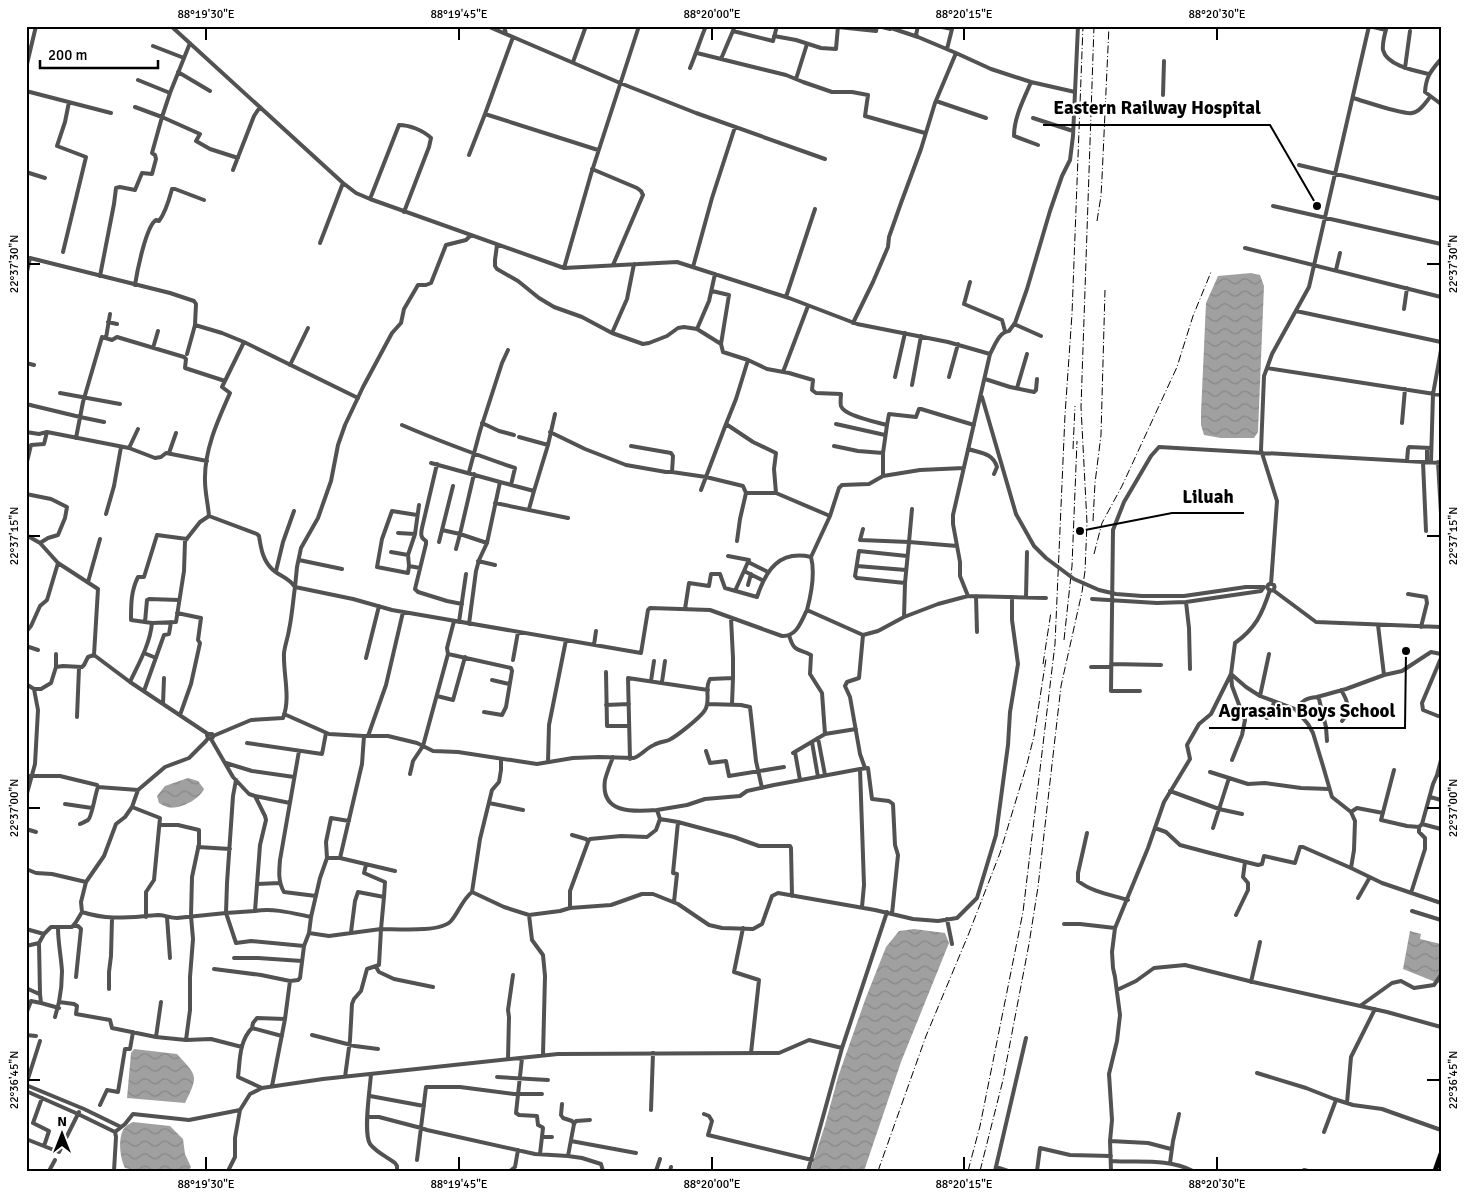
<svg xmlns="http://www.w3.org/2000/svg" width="1467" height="1197" font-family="Signika,sans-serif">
  <defs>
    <pattern id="water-waves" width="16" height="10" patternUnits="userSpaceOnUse" patternTransform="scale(1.25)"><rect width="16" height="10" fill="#a0a0a0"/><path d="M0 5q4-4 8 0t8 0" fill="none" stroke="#888"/></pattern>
  </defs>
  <rect width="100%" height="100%" fill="#fff"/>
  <path fill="url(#water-waves)" d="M1251 273 1260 275 1264 286 1258 432 1254 438H1221L1204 435 1201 425V413L1206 303 1218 276Z
    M188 778 198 781 204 789C199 800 179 810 167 807 165 806 162 805 159 803L157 796 165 786Z
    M914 929 945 933 949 943 901 1062 864 1171H810L825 1125 838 1077 865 1000 886 947 899 931Z
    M1410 931 1421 934 1420 939 1441 944V980L1438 983 1403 969Z
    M134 1049 177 1054C197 1076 199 1075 185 1103L127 1098 131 1053Z
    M133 1122 170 1126 183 1139 185 1154 191 1167 188 1171H138L125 1168C120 1158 118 1140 123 1130 125 1126 129 1124 133 1122Z"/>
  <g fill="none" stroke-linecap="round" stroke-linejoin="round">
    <defs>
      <path id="major" d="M1435 1171 1441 1154"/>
    </defs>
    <use href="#major" stroke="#dbdbdb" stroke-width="6"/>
    <path stroke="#525252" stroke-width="4" d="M171 26 343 183 356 193 370 199 564 268 677 262 789 298 857 324 948 342 990 354 953 515V524L960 562V576L968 596
      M487 26 513 37
      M504 26 506 34
      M735 26 721 59 786 75 803 82 832 92H852L868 95 865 116 925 133
      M878 26 890 29 891 28 918 37
      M937 26 952 29 947 49
      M1369 26 1386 30
      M1387 26C1385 33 1382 43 1383 50 1387 66 1416 71 1429 74
      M838 27 876 31 877 26
      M733 31 773 41 777 26
      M774 36 796 40 821 48 836 49 838 26
      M190 43 170 93 162 117 200 134 196 141 210 149 238 158
      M153 46 184 58
      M697 53 721 59
      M956 53 991 69 1031 82 1075 92
      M1441 59C1431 71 1426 76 1425 92L1441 104
      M573 62 586 26
      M26 68 36 26
      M690 68C696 54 700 40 706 26
      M1405 68 1410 31
      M178 72 210 91
      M796 79 807 44
      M138 80 170 93
      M1031 82C1024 99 1014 117 1014 136L1038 145
      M26 91 111 113
      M1163 95 1164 61
      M1353 98C1364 101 1403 115 1412 113 1420 112 1426 102 1430 97
      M936 101 986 118
      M1033 118 1073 131
      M598 150 485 114 513 37 620 83 696 113 825 159
      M469 155 485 114
      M1299 165 1441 199
      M592 169 637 188 641 191 643 195 613 265
      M233 170 254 116 260 107
      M26 172 45 178
      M370 199 399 125C409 125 423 130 431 138L429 147 404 212
      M1273 206 1441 244
      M320 243 343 183
      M497 245 495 260V266L497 269 518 281 539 298 554 307 582 317 612 333 643 344 649 343 667 336 678 328 684 327 697 329
      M1245 248 1441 297
      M63 252 86 157 57 146 65 122 69 102
      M693 267 712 198 735 127
      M564 268 591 174 639 26
      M1336 270 1340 253
      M715 274 709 301 697 329 721 344 723 352 748 360 767 369 789 373 813 380 812 390 816 393 841 394C841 397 840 402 841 406 844 416 877 422 887 425L883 453V476
      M26 276 30 258 170 293 194 301 196 304 195 325 222 333 244 342 358 398
      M100 276 114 204 116 188 120 187 135 190 142 173 152 174 156 159 155 155 152 153 162 117 135 107
      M970 282 964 304 1002 320 1005 331
      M135 285C137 272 146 226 156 220L159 221C166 212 169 200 172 189H175L204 200
      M712 291 729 295 721 344
      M786 297 815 209
      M1404 309 1407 288
      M1296 311 1441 342
      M108 322 117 324
      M853 323 873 282 888 247 889 237 901 203 921 149 935 103 956 53 918 37 916 35 918 26
      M1014 324 1041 336
      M612 333 627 299 634 264
      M106 338 110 314
      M153 348 158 331
      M187 354 195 325
      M990 354C995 345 999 332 1009 331L1015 323 1027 289 1050 211 1062 176 1070 160 1073 136 1078 26
      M748 360 736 399 726 424 753 442 776 453 774 469 776 493 830 516
      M26 363 34 365
      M290 365 308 328
      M1267 368 1272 354 1309 287 1369 26
      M783 372 808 306
      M895 377 905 333
      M949 377 958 344
      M985 379 1010 387 1034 392 1036 390 1037 379
      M912 385 921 336
      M1017 388 1027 354
      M60 393 120 404
      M982 397 1016 514
      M26 404 80 417 104 422
      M482 423 499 431 514 435
      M1402 423 1405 389
      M836 424 885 435
      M402 425C439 441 477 455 515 468L511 485
      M887 425 889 414 916 417 919 409H921L974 425
      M26 432 39 434 47 432 129 448 155 458 161 457 166 453 207 461
      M550 432 585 449 626 465 666 472H672L706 477 743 486 746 493 740 519 737 541
      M519 437 548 445
      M76 438 83 402 102 337 112 340 117 337 184 357 186 359 185 368 225 381
      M631 446 671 453 673 456 672 472
      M834 446 858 451 883 453
      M129 448 138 429
      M1427 448V462
      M968 449C981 453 993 453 997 467L994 474
      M169 453 176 433
      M1407 461 1408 449 1409 447 1431 448
      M1423 462 1426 531
      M1431 462 1433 394 1441 350
      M1438 462 1441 513
      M431 463 500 482 487 543 479 560 476 571 469 624
      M437 464 422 528C421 533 420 538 426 541V544L415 589 418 592 447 601 462 604
      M26 466 31 445 44 444 47 432
      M469 472 480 431 502 363 508 350
      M474 474 460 534 487 543
      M500 482 534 491 548 445 555 414
      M453 486 442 530 460 534 456 549
      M701 490 726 424
      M746 493H776
      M26 494 51 499 67 507 65 518 58 535 48 538 40 543
      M495 503 568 518
      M419 505 415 534 408 555 409 566 420 568
      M529 509 534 491
      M106 514 114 486 121 447
      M209 516C208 504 205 492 205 481 204 450 218 420 230 393L222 387 244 342
      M209 516 257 534 259 536C261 549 263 561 273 570 281 577 288 577 295 587
      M863 529 860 540 909 542 912 509
      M398 533 415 534
      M26 535 40 543 58 563 98 589 94 655 130 682 208 734
      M187 539 157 535 144 577H138C131 591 131 604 131 620L152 623 176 622 184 571 185 541 200 522 209 516
      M439 542 442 530
      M391 552 408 555
      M728 556 749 560 748 562
      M811 557 830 516 839 488 842 485 869 484 883 476 920 470 964 468
      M299 560 342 569
      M478 561 495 565
      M409 566 408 573 377 567 382 539 392 511 417 515
      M857 566 906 570
      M276 571 283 542 294 511
      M744 571 748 562 768 572
      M88 582 100 539
      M905 583 857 578 855 576 859 551 907 556
      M1267.5 587a3.5 3.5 0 1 1 7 0a3.5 3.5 0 1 1-7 0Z
      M1271 584 1277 501 1261 450 1264 376 1267 368 1441 395
      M748 585 751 574
      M295 587 297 567 301 548 318 518 331 481 338 445 345 425 363 387 392 333 401 323 404 309 418 285H426L431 283 446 245 466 240 471 235
      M1246 587H1264
      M1273 590 1316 622 1441 627
      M735 591 744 571 762 580
      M1408 594 1426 597 1427 603 1421 627
      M976 596 977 632
      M1026 597 1027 552
      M1092 599 1157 603 1186 602 1261 591 1264 587
      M1186 602 1189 628 1190 669
      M685 609 689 583 709 586 711 574H720L725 588 757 597C766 570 779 550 811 557 815 572 811 595 807 610
      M177 613 201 618 198 640 200 643 191 684 180 715
      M904 617 905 583 909 542 957 546
      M145 622 147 600 149 599 179 600
      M459 622 466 574
      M1378 625 1384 675
      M1441 626V643
      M26 632 31 626 40 606 47 600 58 563
      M789 635C794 653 798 648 811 655L810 674 822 693 825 734
      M863 635 859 678 847 682 845 686 850 697 860 754 865 768
      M594 645 596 631
      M26 646 38 650
      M144 653 156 658
      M56 654V667
      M448 654 511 668 512 671 506 707 502 715 484 712
      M366 658 379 606
      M513 660 518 632
      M1111 664 1161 665
      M1091 667H1111
      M606 672 607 726H629
      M1231 674 1246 687 1260 696 1295 709 1308 724 1313 733 1323 766 1332 797 1351 812 1355 821 1354 850 1351 868
      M1231 674 1232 686 1241 710 1264 716 1267 718 1271 713 1274 702
      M492 680 509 684
      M651 681 654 661
      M130 682C139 663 150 644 152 623
      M662 682 665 661
      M26 684 34 689 38 710 35 764 26 797
      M34 689H41L51 683 56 667 63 666 82 667 84 665 88 657 94 655
      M1341 690C1348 701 1351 710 1342 721
      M144 691 164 635 169 634 171 622
      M1140 691H1111L1113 530 1124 502 1151 456 1159 447 1441 463
      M437 696 453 700 465 657
      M1260 696 1269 654
      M1317 697 1346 689 1384 675 1402 671 1431 652 1441 654
      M163 704 164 678
      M707 704 741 705 750 707 756 761 762 788
      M732 704 733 678
      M606 705 629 704
      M1297 710C1301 700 1307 698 1317 697L1319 699 1326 727 1327 741
      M284 714 329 734 364 736H388L417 743 433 751 458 752 537 764 573 758 599 757 634 758C642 755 646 748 654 745 658 742 664 742 669 740 677 736 701 717 705 710 711 701 704 688 710 679L733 678V658L731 618
      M1438 716 1423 710 1422 703 1441 658
      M77 717 79 668
      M213 736 251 720 283 718C291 698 283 674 284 653 285 645 288 637 289 630 292 616 293 601 295 587L353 599 392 610 641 653 648 610 650 608 710 610 782 636C797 637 801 621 807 610L863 635 878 631 904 617 938 604 968 596 1046 598
      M368 736 386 685 403 612
      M818 738 825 775
      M211 739 233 777 249 794 255 796 265 816 266 820 260 845 255 911C274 908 292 913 311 917L309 933 329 936 381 929 384 897 358 892 355 901 351 932
      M812 742 818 777
      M247 743 322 754 326 733
      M299 751 280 860C279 871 278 882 284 892L316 896
      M706 751 710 763 726 761 729 776 784 767
      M795 752 800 780
      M793 753 825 734 856 729
      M613 757C610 765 607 772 605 780 600 814 634 812 657 810L660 819 678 822
      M630 759 628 678 708 690
      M1232 760 1242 735 1245 720 1241 710
      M548 762 549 725 566 640
      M226 763 252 771 294 777
      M1394 770 1381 820 1407 826 1419 827 1422 824
      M1210 772 1229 778 1213 828
      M410 774 413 761 423 746 448 654 447 648 454 621
      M1437 775 1441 760
      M1441 775H1437L1433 784 1422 824 1441 829
      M26 776H60L97 785 98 787 138 790
      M1229 778 1248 784 1265 783 1301 788 1329 789
      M236 780 233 796 227 883 226 913 236 943 251 941 304 946
      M1170 791 1219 809 1242 814
      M255 796 290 803
      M1430 797 1441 800
      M489 803 523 810
      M65 804 92 808
      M132 807 160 818 154 880 146 892V917
      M657 810 687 805 705 799 740 796 747 791 774 785 860 769
      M1351 812 1357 808 1383 813
      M80 824C82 823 85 822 88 820 92 817 95 794 98 787
      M161 825H178L199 830V844L192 877 191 916 193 939 190 977V1010L186 1040
      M1155 828 1166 832 1180 845 1210 853 1258 865 1262 864 1264 856 1295 863 1300 847H1303L1351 868 1382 883 1441 903
      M26 829 36 832
      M1087 833 1078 873V881C1092 892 1112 895 1128 900
      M572 835 586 839 588 841
      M198 847 230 849
      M327 858 326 842 331 818 349 821
      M340 858 362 764 364 736
      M366 865 364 873 385 882 384 897
      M26 869 36 873 52 874 86 882
      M257 884 280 883
      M472 892 480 839 492 790 499 782 501 770V759
      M1411 893 1425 849V838L1419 832V827
      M1358 898 1370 877
      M674 902 677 874 673 873 678 822 734 837 759 846H790L791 848 792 896
      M862 907 864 885 860 769 868 768 872 799 889 801 893 804 895 845 898 855 892 914
      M570 908V891L588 842 590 839 621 836 647 837 656 830 660 819
      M1412 911 1441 920
      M82 912C110 921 129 917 158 915 164 915 170 918 177 918L226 913 255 911
      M529 915 532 940 543 955 545 976 543 1055
      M1236 915 1248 890V883L1243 877 1245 862
      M167 917 170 958
      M311 917 320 878 327 858H340L395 871
      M947 919 952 944
      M1064 924H1080L1115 928
      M73 926H78L81 929 76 977
      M58 928C58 942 61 956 62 971 62 982 61 992 59 1002
      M743 928 734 972 759 980 751 1053
      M26 929 44 934
      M26 946 39 943 44 934 51 927H72L76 922 82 912 81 902 86 882 104 856 116 824 125 817 132 807 138 790 165 767 189 758 206 741 208 738 207 735 210 734H212L213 737 211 739 208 738
      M234 958H258L302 961
      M376 967 379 972 394 979 433 987
      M214 969 261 975 290 981 298 980 300 978 304 946 309 933
      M1251 982 1260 942
      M26 988 37 993 40 994 39 943
      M109 989V972L111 956 112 918
      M1117 990 1136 981 1154 968 1185 965 1253 982 1387 1012 1441 1027
      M41 1003 59 1008
      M1360 1006 1392 983 1401 981 1414 988 1434 985 1441 975
      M26 1014 31 1001 41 1003 40 994
      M55 1017 59 1002 74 1004 77 1006 76 1014 110 1020 112 1028 156 1037 186 1040 211 1039 242 1047
      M252 1028 253 1023 257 1018 285 1019
      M26 1035 36 1036
      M312 1035 355 1046 378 1049
      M156 1037 161 1002
      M522 1058 516 1113 519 1115 537 1116 538 1125 542 1127 543 1128 540 1154
      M508 1059 509 1017 508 1010 513 975
      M1257 1073 1306 1088 1334 1099 1353 1105 1382 1109 1441 1130
      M371 1074C370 1089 363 1133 370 1144 376 1152 387 1157 395 1163L397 1166V1171
      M345 1077 350 1040 352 1004 354 999 361 991 367 969 379 965 381 929C396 929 440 933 451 921 459 912 462 900 472 892L504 907 529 915 560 911 570 908 611 905 642 894H653L678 904 709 925 722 928 753 929 762 924 772 896 778 893 875 910 913 919 938 921 957 918 977 898 996 835 1008 745 1010 712 1018 664 1012 620V597
      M497 1077 548 1080
      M26 1085 84 1109 121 1127
      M26 1085 40 1041
      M272 1086 285 1019 290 981
      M262 1088 238 1077C240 1061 239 1041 252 1028L282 1036
      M26 1091 78 1114 115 1132 116 1137 114 1171
      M370 1096 424 1106
      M42 1098 33 1123 49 1131 44 1146
      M1347 1103 1351 1057 1375 1009
      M562 1104 561 1115 563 1118 572 1121 574 1124
      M100 1105 107 1090 118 1092 125 1049H130L133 1032
      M651 1110 653 1053
      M704 1114 709 1116 712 1121 708 1135 812 1160
      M368 1117H379L421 1128 427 1130 535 1154 568 1156 582 1158 601 1164 603 1171
      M115 1132 125 1124 133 1114 189 1120 240 1110
      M1324 1132 1336 1100
      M542 1137H552
      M26 1139 59 1152 79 1112
      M571 1141 636 1153
      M1110 1141 1148 1143 1171 1149
      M568 1156 574 1124 576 1121 590 1120
      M417 1160 426 1087H460L514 1094H542
      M1111 1161C1139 1163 1167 1158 1193 1171
      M1170 1163 1173 1141 1179 1114
      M996 1167 1008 1171
      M1304 1170 1308 1171
      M49 1171 55 1160
      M228 1171 235 1157V1138L240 1110 250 1094 262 1088 323 1079 558 1054 779 1053 809 1040 842 1048
      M510 1171 515 1167 518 1150
      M656 1171 660 1159
      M670 1171 671 1167
      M808 1171 842 1048 887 912
      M995 1171 1026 1038
      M1037 1171 1040 1148 1070 1155 1111 1156
      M1111 1171 1110 1141 1112 1120 1109 1074 1117 1041 1120 1015 1115 977 1113 968 1112 952 1115 928 1148 848 1164 802 1190 759 1187 745 1199 724 1211 714 1231 674 1235 643C1256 628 1262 614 1270 590"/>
    <use href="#major" stroke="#000" stroke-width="5"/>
    <path stroke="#000" stroke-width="1" stroke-dasharray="8 2.5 1 2.5" stroke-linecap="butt" d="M1097 221 1101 196 1102 178 1109 26
      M1073 449 1075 406
      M1093 521 1095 483 1101 435 1105 290
      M1094 554 1102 523 1122 486 1177 367 1193 316 1211 272
      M1064 640 1072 566 1077 441
      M1043 664 1051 612
      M878 1171 926 1036 969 933 1000 853 1027 764 1034 736 1046 659
      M968 1171 980 1126 1023 912 1055 644 1065 415 1072 314 1083 26
      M980 1171 1003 1080 1029 944 1038 887 1061 686 1082 592 1085 571 1087 523 1081 407 1094 26"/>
    <path stroke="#525252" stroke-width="4" d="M1016 514 1034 546 1046 558 1074 579 1099 590 1116 594 1142 596H1184L1246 587"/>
  </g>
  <path fill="none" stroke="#000" stroke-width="2" d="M206 28V40M459 28V40M712 28V40M964 28V40M1217 28V40M28 264H40M1427 264H1440M28 536H40M1427 536H1440M28 808H40M1427 808H1440M28 1080H40M1427 1080H1440M206 1157V1170M459 1157V1170M712 1157V1170M964 1157V1170M1217 1157V1170"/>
  <path fill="none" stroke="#000" stroke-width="2" d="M1317 206L1270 125H1043M1080 531L1172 513H1244M1406 651L1405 728H1209"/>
  <g fill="#000" stroke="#fff" stroke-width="2">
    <circle cx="1317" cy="206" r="5"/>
    <circle cx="1080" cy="531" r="5"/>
    <circle cx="1406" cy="651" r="5"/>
  </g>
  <g font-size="19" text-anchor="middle" font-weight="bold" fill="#000" stroke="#fff" stroke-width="4" stroke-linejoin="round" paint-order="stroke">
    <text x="1157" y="114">Eastern Railway Hospital</text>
    <text x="1208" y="503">Liluah</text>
    <text x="1307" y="717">Agrasain Boys School</text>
  </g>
  <rect width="1467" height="1197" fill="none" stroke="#ffffff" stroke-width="55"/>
  <g transform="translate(62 1134)" stroke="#ffffff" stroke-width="4" paint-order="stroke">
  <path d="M0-4L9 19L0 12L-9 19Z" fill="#000000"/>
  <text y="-8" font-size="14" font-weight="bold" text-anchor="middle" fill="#000000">N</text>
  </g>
  <path d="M40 60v8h118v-8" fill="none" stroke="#000000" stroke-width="2.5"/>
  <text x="48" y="60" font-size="15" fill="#000000" stroke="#ffffff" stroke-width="4" paint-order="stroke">200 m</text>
  <rect x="28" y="28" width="1412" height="1142" fill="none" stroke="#000" stroke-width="2"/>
  <g font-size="12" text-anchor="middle" fill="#000">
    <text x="206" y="18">88°19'30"E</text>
    <text x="459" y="18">88°19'45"E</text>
    <text x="712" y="18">88°20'00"E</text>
    <text x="964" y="18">88°20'15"E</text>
    <text x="1217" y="18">88°20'30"E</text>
    <text transform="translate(14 264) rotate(-90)" y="4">22°37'30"N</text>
    <text transform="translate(1453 264) rotate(-90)" y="4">22°37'30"N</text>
    <text transform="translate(14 536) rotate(-90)" y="4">22°37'15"N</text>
    <text transform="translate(1453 536) rotate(-90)" y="4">22°37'15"N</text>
    <text transform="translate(14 808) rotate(-90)" y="4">22°37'00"N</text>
    <text transform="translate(1453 808) rotate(-90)" y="4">22°37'00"N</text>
    <text transform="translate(14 1080) rotate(-90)" y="4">22°36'45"N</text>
    <text transform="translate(1453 1080) rotate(-90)" y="4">22°36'45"N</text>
    <text x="206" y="1188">88°19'30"E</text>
    <text x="459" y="1188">88°19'45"E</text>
    <text x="712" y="1188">88°20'00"E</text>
    <text x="964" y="1188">88°20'15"E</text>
    <text x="1217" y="1188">88°20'30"E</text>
  </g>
</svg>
